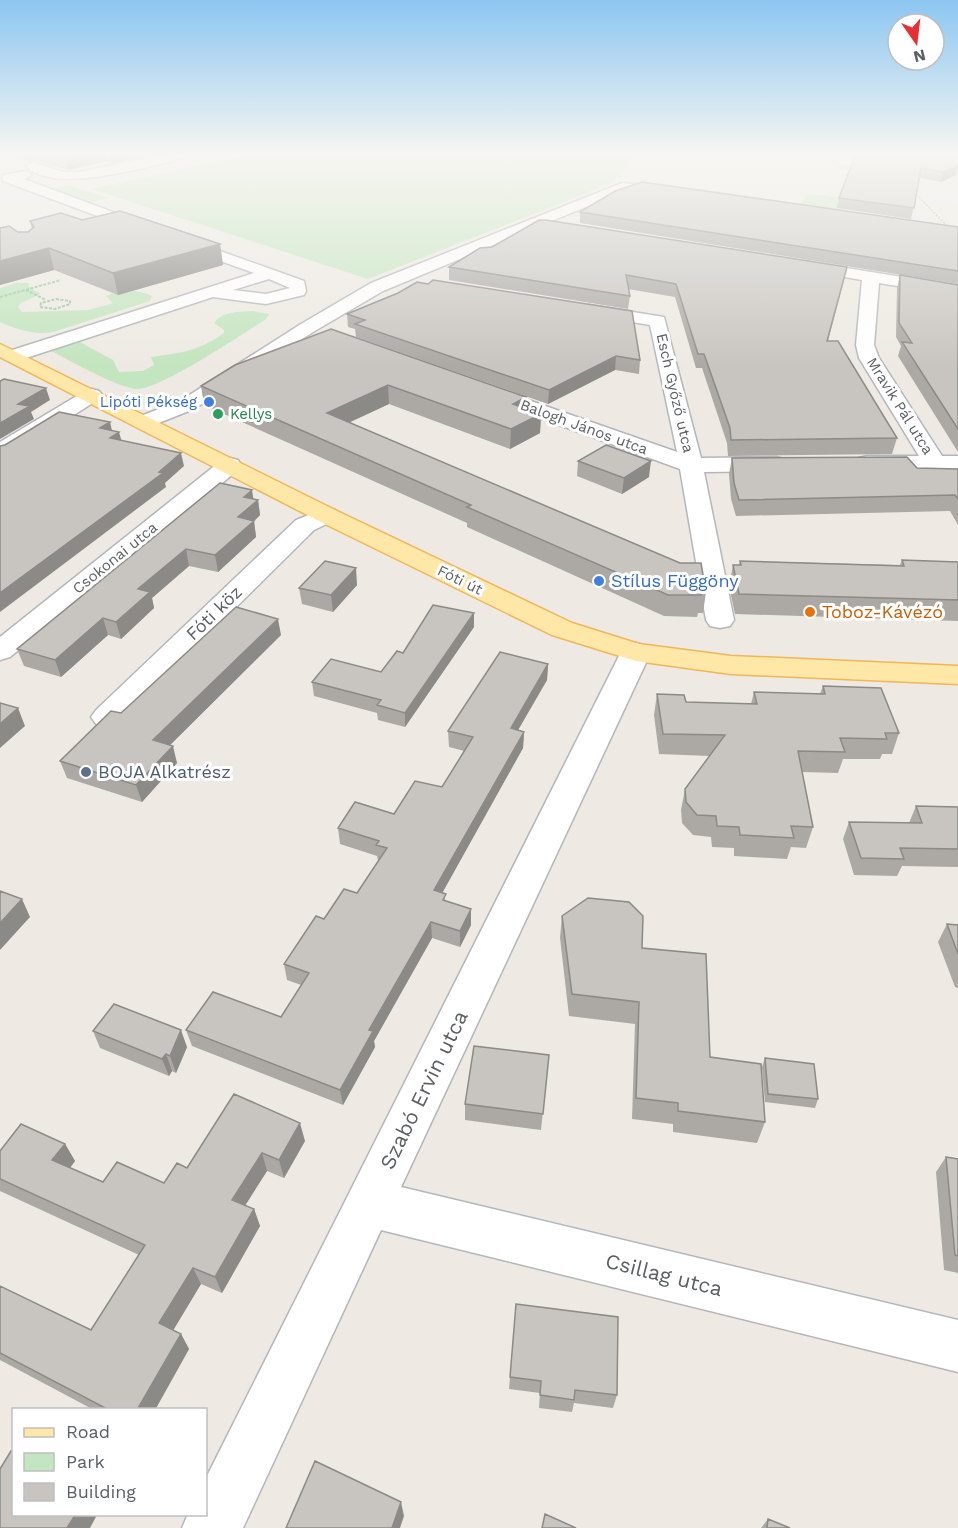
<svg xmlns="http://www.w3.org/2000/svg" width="958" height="1528" font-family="'Work Sans',sans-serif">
  <rect width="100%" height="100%" fill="#eeeae3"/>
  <path fill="#c3e5bf" d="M257 153H637L612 183 368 279 92 189Z
    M68 185 108 198 83 204 43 190Z
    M809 194 847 198 836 211 798 206Z
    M16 283H29V287L41 294 21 303 18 307 22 312 89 310 113 303 106 296C120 290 138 289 152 296L150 301 53 332C33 335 19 330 0 322V288Z
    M253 311 269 314 266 319C243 334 162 388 138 389 118 389 62 356 42 346L76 340 113 360 119 372 143 371 154 365 151 357C181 353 199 351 224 333V330L214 323C223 311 238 312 253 311Z"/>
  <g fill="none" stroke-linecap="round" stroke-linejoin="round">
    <defs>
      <path id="minor" d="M172 153H195L189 157C151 165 56 196 26 166L32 162 63 172H79Z
        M26 171 32 175 24 179 129 218 131 221 129 224H119L3 181 2 178 3 175Z
        M622 183 671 187 678 191 671 195 624 191 383 291 313 332 194 409 146 428 138 427 135 422 138 417 180 401 301 324 371 283Z
        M181 237 304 281 306 291 304 295 266 304 213 297 20 360H6L3 356 6 352 254 273 176 245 173 242ZM269 279 290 288 266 294 233 290Z
        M803 261 958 286V296L879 283 874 345 879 358 942 456H958V470H867L859 468 856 463 859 458 867 456H919L859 358 856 345 862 280 797 269 795 266 797 263Z
        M589 305 664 317 701 458 776 457 784 459 787 464 784 469 776 471 704 472 734 620 730 626 720 628 710 626 706 620 680 469 477 395 474 391 477 387H491L677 452 650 325 583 314 580 310 583 306Z
        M92 389 99 391 102 395 99 399 8 457 0 459V442L85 391Z
        M230 458 238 460 241 465 238 470 10 657 0 660V637L222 460Z
        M326 508 335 510 338 515 335 520 314 530 118 724 107 727 96 724 91 717 96 710 296 520Z
        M636 643 646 646 651 652 401 1187 958 1320V1372L381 1230 243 1528H182L188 1514H206V1478L621 652 626 646Z"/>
      <path id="major" d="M0 344 335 510 572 623 639 644 731 656 958 666V684L731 674 636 661 552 635 317 520 0 357Z"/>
    </defs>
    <use href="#minor" stroke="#b3b6ba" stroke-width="3"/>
    <use href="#major" stroke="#f0b659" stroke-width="3"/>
    <path stroke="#99c9a2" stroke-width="1.5" stroke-dasharray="2 1.5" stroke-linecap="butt" d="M851 153 836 155 830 160 839 166 853 169
      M914 192 948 227"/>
    <path stroke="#99c9a2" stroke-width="2" stroke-dasharray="3 1.5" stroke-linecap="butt" d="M26 290 46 300
      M0 297 61 280
      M56 299 70 301V304L55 309 40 307 41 303Z"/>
    <use href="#minor" fill="#fff" fill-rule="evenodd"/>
    <use href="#major" fill="#fee7a7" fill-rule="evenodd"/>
  </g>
  <path fill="#aca9a5" d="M0 153H162L112 163 107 161 68 170 33 160 25 161Z
    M958 153V168L956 175 941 182 920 178 911 219 837 208 839 198Z
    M580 212 958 227V284L580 223Z
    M82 220 220 244 223 265 118 295 54 270 0 285V228L18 232H28L32 229 30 221Z
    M449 267 844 280 828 341 897 438 892 454 728 456 727 443 702 368H696L675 297 628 289 630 296 628 309 449 280Z
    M900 275 958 285V452L898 356 901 346 896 337 897 288Z
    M428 284 640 360 639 374 615 370 548 404 356 337 355 329 348 327 347 314Z
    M331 329 526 397V408L541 414 540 433 510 449 389 404 349 422 706 592 703 613H698L697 617 664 616 467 527V523L204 405 201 386Z
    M732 458 917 468 958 469V525L950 511 736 516 731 499 729 474Z
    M578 461 649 477 622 494 577 476Z
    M254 499 258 500 260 515 254 521 256 537 218 572 189 566 152 598 154 608 121 639 108 635 61 677 24 666 17 649Z
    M902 560 958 562V621L735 614 729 586 733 565H739L740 561 900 565Z
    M357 585 333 612 302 604 299 588Z
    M474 613V627L405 727 378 720 377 713 314 696 312 682 381 672 403 653Z
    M281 635 170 745 177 763 142 802 67 778 60 761 121 713Z
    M548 664 547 680 518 730 524 732 523 748 442 893 446 901 471 925 460 947 432 938 374 1041 375 1047 343 1105 192 1046 186 1030 281 1017 301 985 287 980 284 964 324 919 357 893 378 861 377 856 340 844 338 828 394 814 442 787 464 751 449 747 448 731Z
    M823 686 899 733 892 754H882L880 759H843L838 773 802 772 813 827 806 848 791 847 787 859 734 856V848L712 847 711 837 693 835 682 823 681 810 685 789 710 756 659 754 654 715 657 694 686 702 751 704 754 692 820 694Z
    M916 806 958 807V867L902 866 897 876 854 875 843 839 849 822 909 823Z
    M562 916 642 948 710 1057 765 1122 757 1143 673 1132V1124L632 1119 635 1024 569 1016 560 938Z
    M947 924 958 925V988L955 987 938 942Z
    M93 1031 187 1047 176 1073 172 1071 169 1076 100 1048Z
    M549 1055 541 1130 465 1120V1104Z
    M765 1058 818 1099 815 1108 765 1102 762 1067Z
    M305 1141 284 1178 267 1171 245 1205 254 1209 260 1226 222 1293 201 1284 173 1330 181 1334 189 1349 155 1410H94L0 1360V1286L91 1330 139 1255 0 1191V1151L65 1144 75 1161 70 1168 103 1182 164 1183 187 1168Z
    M946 1157 958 1159V1273L944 1270 936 1172Z
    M516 1304 617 1395 613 1408 574 1403 572 1412 539 1408 540 1393 509 1389Z
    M768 1519 790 1528H761Z"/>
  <path fill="#8c8a86" d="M23 153H31L33 160 25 161Z
    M78 153H105L107 161 68 170 65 156Z
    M110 153H162L112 163Z
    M958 165 956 175 941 182 943 172Z
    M220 244 223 265 118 295 113 273Z
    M49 248 54 270 0 285V261Z
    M616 356 615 370 548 404 549 390Z
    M388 385 389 404 329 432 327 413Z
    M46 388 50 400 31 412 34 419 0 439V423L18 404Z
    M526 397V416L513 404Z
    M541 414 540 433 510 449 511 429Z
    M110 422 113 435 100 428Z
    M119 432 123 446 110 438Z
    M181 453 184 466 165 483 166 487 0 612V593L159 472Z
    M651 461 649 477 622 494 624 478Z
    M252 490 254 503 258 500 260 515 254 521 256 537 218 572 215 555 238 517 244 497Z
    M186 549 189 566 152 598 154 608 121 639 116 622 138 589Z
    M356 568 357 585 333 612 331 595Z
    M474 613V627L405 727V713Z
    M103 618 108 635 61 677 55 660Z
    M278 619 281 635 158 757 153 740Z
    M548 664 547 680 510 744 511 728Z
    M18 708 25 726 0 748V724Z
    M524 732 523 748 435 906 434 890Z
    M173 746 177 763 142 802 136 785Z
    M22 899 30 917 0 950V923Z
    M471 909V925L460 947V931Z
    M431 922 432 938 374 1041 375 1047 343 1105 340 1090 369 1030Z
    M181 1030 187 1047 176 1073 170 1056Z
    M166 1054 172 1071 169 1076 162 1059Z
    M300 1123 305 1141 284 1178 279 1160Z
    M65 1144 75 1161 63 1177 52 1160Z
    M262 1153 267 1171 238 1217 232 1200Z
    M254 1209 260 1226 222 1293 215 1277Z
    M193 1268 201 1284 168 1339 159 1323Z
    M181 1334 189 1349 155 1410H137Z
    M401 1502 404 1516 400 1528H392Z
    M75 1515H97L90 1528H67Z"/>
  <path fill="#c8c5c0" stroke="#8c8a86" stroke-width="1.5" d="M55 153H78L65 156Z
    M856 153H958V165L943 172 921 168 914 208 839 198Z
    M642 182 958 227V271L580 212 615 191Z
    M120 211 220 244 113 273 49 248 0 261V228L9 226 18 232H28L34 227 30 221 61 213 82 220Z
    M539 220H546L847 267 827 341H838L897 438 731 440 730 428 704 354H698L676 284 626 275 630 296 449 267 480 248 492 247Z
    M900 275 958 285V429L902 342 912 343 899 323Z
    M433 280 632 311 640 360 616 356 549 390 355 324 365 320 347 314 398 293 417 282 428 284Z
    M331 329 526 397 513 404 541 414 511 429 388 385 327 413 680 563H701L706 592H700L701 595H668L467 507 471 505 201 386 235 365Z
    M4 379 46 388 18 404 30 406 0 423V381Z
    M59 412 110 422 100 428 119 432 110 438 181 453 159 472 163 473 0 593V446L5 445Z
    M606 445 651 461 624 478 578 461Z
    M907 457 917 468 958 469V499L955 495 739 500 734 483 732 458Z
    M220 483 252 490 244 497 258 500 238 517 254 521 215 555 186 549 138 589 150 592 116 622 103 618 55 660 17 649Z
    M902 560 958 562V600L739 594 733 565H741L740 561 904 566Z
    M325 561 356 568 331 595 299 588Z
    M433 605 474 613 405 713 377 705 381 700 312 682 331 659 381 672 397 651 403 653Z
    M236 607 278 619 153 740 173 746 136 785 60 761 111 711 121 713Z
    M500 652 548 664 511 728 524 732 434 890 446 894 443 900 471 909 460 931 431 922 369 1030 373 1031 340 1090 186 1030 213 992 281 1017 309 973 284 964 316 916 324 919 344 889 357 893 387 848 376 845 379 841 338 828 355 802 394 814 415 781 442 787 473 737 448 731Z
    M823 686 881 688 899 733H885L887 739 840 738 845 752 798 751 813 827 791 826 794 838 740 835 739 827 717 826 716 816 697 815 686 802 685 789 725 735 663 734 657 694 684 695 686 702 757 704 754 692 825 694Z
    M0 703 18 708 0 724Z
    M916 806 958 807V849L900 848 904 859 861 858 849 822 922 823Z
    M0 891 22 899 0 923Z
    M588 898 629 902 643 916 642 948 706 954 710 1057 761 1064 765 1122 678 1111V1103L636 1098 639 1002 572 994 562 916Z
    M947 924 958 925V954Z
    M114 1004 181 1030 170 1056 166 1054 162 1059 93 1031Z
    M474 1046 549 1055 543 1114 465 1104Z
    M765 1058 814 1064 818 1099 768 1094Z
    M234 1094 300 1123 279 1160 262 1153 232 1200 254 1209 215 1277 193 1268 159 1323 181 1334 137 1410H109L0 1353V1286L91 1330 145 1245 0 1179V1151L21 1124 65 1144 52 1160 103 1182 117 1162 164 1183 177 1163 187 1168Z
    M946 1157 958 1159V1256L955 1255Z
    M516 1304 618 1317 617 1395 575 1390 574 1400 540 1395 541 1381 510 1377Z
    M11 1451 14 1452V1515H75L67 1528H0V1469Z
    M315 1461 401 1502 392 1528H286Z
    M545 1514 576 1528H542Z
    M768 1519 790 1528H767Z"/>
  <linearGradient id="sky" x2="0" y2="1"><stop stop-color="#8cc6f1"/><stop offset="0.42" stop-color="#f7f6f2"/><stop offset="1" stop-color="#f7f6f2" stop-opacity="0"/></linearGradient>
  <rect width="958" height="367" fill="url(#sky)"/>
  <g fill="#3f7fe0" stroke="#fff" stroke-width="2">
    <circle cx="209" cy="402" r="6"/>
    <circle cx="599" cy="581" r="6"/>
  </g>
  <circle fill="#2e9e5b" stroke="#fff" stroke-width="2" cx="218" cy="414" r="6"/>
  <circle fill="#e8710a" stroke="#fff" stroke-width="2" cx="810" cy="612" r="6"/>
  <circle fill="#5c6f8a" stroke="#fff" stroke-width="2" cx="86" cy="772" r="6"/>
  <g text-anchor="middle" stroke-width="6" stroke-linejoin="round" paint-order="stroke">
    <g font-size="15" fill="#5b6063" stroke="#fff">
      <text transform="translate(675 393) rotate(77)" y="5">Esch Győző utca</text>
      <text transform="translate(900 406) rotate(58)" y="5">Mravik Pál utca</text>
      <text transform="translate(584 427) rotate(20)" y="5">Balogh János utca</text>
      <text transform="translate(115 558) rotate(-39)" y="5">Csokonai utca</text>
      <text transform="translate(460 580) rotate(26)" y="5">Fóti út</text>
    </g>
    <g font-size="15" fill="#366cbe" stroke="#fff" text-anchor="end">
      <text x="197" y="407">Lipóti Pékség</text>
    </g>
    <g font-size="15" fill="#27864d" stroke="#fff" text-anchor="start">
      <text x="230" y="419">Kellys</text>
    </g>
    <g font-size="18" fill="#366cbe" stroke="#fff" text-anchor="start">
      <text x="611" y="587">Stílus Függöny</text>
    </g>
    <g font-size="18" fill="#c56008" stroke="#fff" text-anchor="start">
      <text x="822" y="618">Toboz-Kávézó</text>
    </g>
    <g font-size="18" fill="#5b6063" stroke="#fff">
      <text transform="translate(214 613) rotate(-44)" y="6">Fóti köz</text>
    </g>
    <g font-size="18" fill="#4e5e75" stroke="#fff" text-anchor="start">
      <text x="98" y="778">BOJA Alkatrész</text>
    </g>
    <g font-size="21" fill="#5b6063" stroke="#fff">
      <text transform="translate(424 1090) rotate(-64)" y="7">Szabó Ervin utca</text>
      <text transform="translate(664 1275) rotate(14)" y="7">Csillag utca</text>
    </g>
  </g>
  <rect x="12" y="1408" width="195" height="108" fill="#ffffff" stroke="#bdbfc1" stroke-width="1.5"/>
  <rect x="24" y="1428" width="30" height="9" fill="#fee7a7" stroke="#bdbfc1" stroke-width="1.5"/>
  <text x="66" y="1438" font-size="18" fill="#5b6063">Road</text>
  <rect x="24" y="1453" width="30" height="18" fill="#c3e5bf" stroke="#bdbfc1" stroke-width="1.5"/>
  <text x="66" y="1468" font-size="18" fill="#5b6063">Park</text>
  <rect x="24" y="1483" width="30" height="18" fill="#c8c5c0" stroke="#bdbfc1" stroke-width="1.5"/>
  <text x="66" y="1498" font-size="18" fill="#5b6063">Building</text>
  <g transform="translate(916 42) rotate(166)"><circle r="28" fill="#ffffff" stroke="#bdbfc1" stroke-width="1.5"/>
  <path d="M0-4.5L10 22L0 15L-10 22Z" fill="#e72f34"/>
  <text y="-9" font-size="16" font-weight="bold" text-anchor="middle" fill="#5b6063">N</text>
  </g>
</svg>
